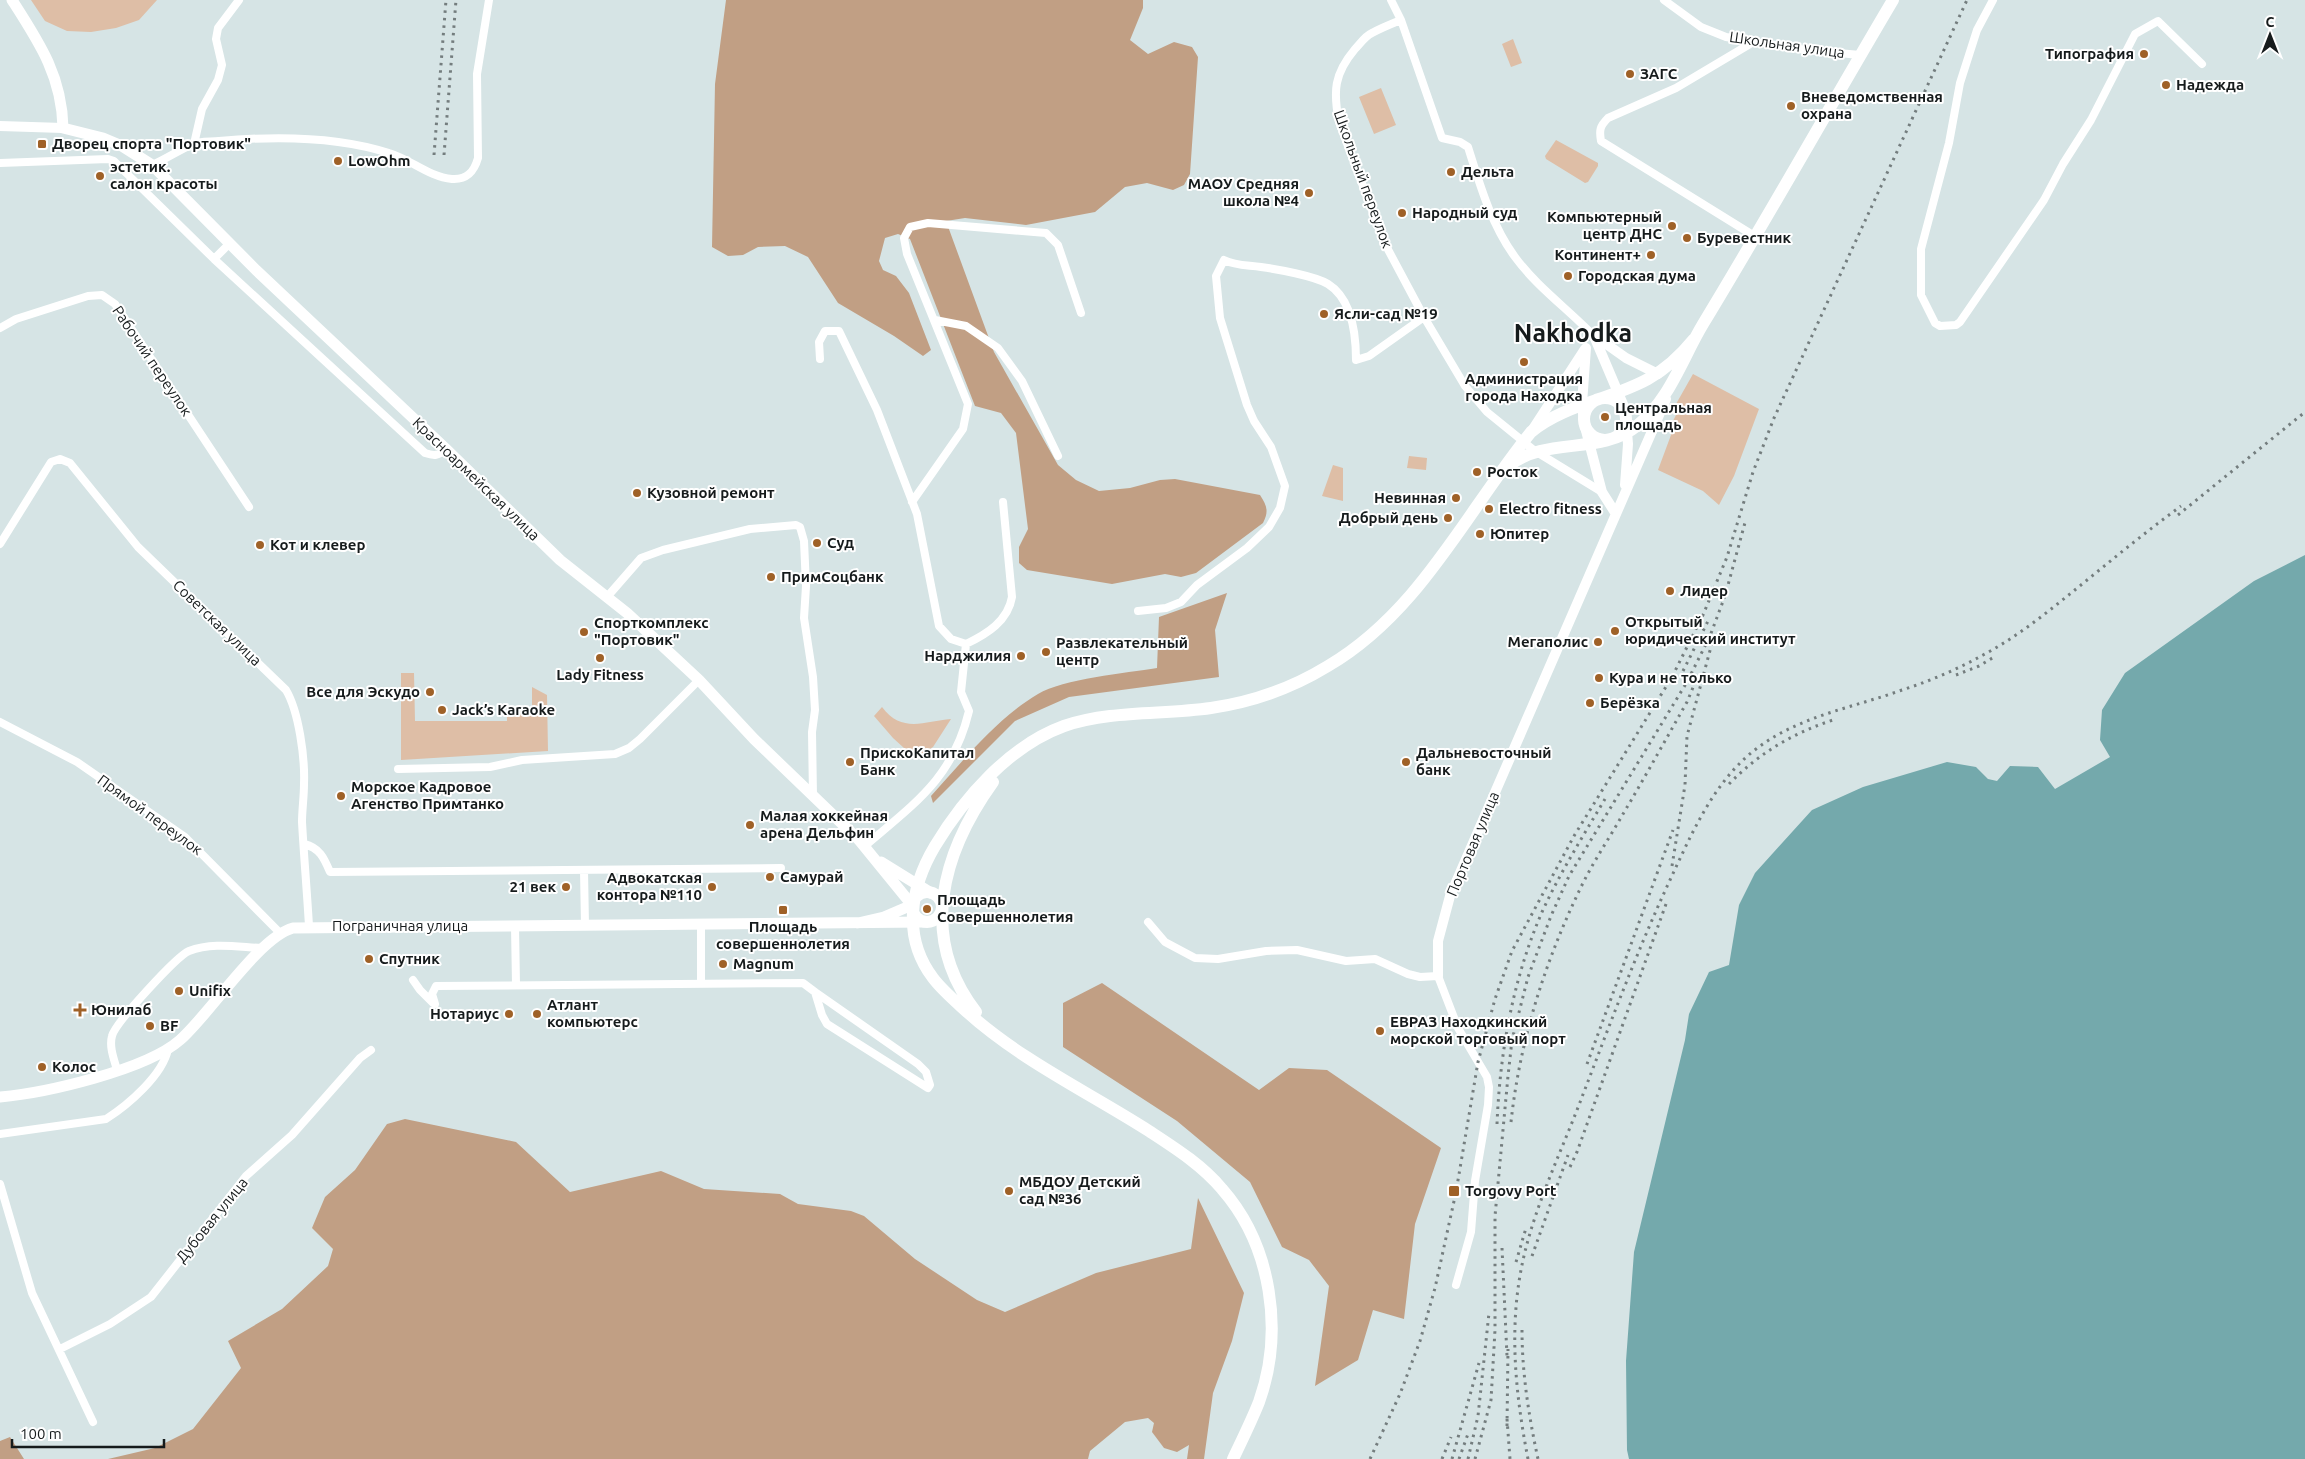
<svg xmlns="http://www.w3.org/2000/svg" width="2305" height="1459" font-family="Ubuntu,sans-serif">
  <rect width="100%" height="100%" fill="#d6e4e5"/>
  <path fill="#debea6" d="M31 0H157L139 20 116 28 91 32 67 31 45 21Z
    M1513 39 1522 63 1511 67 1502 44Z
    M1381 88 1396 125 1374 134 1359 97Z
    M1556 140 1598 163V166L1588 182 1585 183 1546 159 1545 156Z
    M1693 374 1759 409 1734 476 1719 505 1703 491 1658 470 1671 435 1669 423H1672L1680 407 1676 404Z
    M1409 456 1427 458 1426 470 1407 468Z
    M1333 465 1343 468V501L1322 496Z
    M414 673 415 721H507V709H532V687L547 695 548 751 401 760V673Z
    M882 707C902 734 925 721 951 719L933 747 915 758 893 738 874 716Z"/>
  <path fill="#c19f84" d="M726 0H1143V8L1130 40 1148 54 1174 42 1192 47 1198 57 1190 174 1184 185 1173 190 1147 183 1125 187 1095 212 1026 225 965 218 946 221 994 352 1058 465 1076 480 1099 491 1130 488 1160 480 1175 479 1260 495C1267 506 1269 511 1263 523L1196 573 1181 577 1165 574 1112 584 1027 570 1019 563V547L1028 529 1016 433 1001 413 975 406 910 239 898 234 885 238 879 261 883 270 896 276 909 293 931 350 923 356 894 336 838 303 808 257 785 246 758 247 743 255 728 256 712 247 715 84Z
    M1227 593 1215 630 1219 677 1069 697 1015 721 933 803 931 796C964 760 996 719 1038 694 1063 679 1126 673 1157 668L1159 617Z
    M1102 983 1259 1090 1289 1068 1327 1070 1441 1148 1415 1224 1404 1319 1373 1310 1358 1360 1315 1386 1329 1286 1309 1260 1282 1247 1250 1182 1177 1121 1063 1047V1003Z
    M405 1119 516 1142 570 1192 661 1171 704 1189 780 1194 798 1204 851 1211 864 1216 915 1259 977 1300 1005 1312 1096 1273 1191 1249 1198 1198 1244 1293 1232 1341 1213 1393 1204 1459H1187L1189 1445 1177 1452 1164 1448 1152 1432 1154 1423 1148 1418 1125 1422 1090 1451 1088 1459H108L155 1448 193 1429 241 1368 228 1341 282 1309 328 1266 333 1249 312 1228 325 1197 355 1170 387 1124Z
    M10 1437 24 1459H0V1441Z"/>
  <path fill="#74a9ac" d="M2305 555V1459H1629L1627 1450 1626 1361 1634 1252 1685 1040 1689 1014 1709 972 1729 965 1739 905 1755 873 1812 810 1863 787 1947 762 1976 767 1988 779 1997 781 2010 766 2038 767 2055 789 2110 757 2100 740 2102 710 2125 673 2254 581Z"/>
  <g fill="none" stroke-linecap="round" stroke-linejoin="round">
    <path stroke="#fff" stroke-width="8" d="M1391 0 1401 20 1442 138 1460 142 1468 147C1480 185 1491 224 1515 257 1537 287 1568 309 1594 336
      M1664 0 1701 27 1726 37 1806 50 1860 55
      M1993 0 1977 30 1960 83 1949 143 1921 249V295L1935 323 1940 326 1956 325 1960 322 2044 200 2063 164 2091 120 2135 34 2158 21 2202 64
      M1401 20C1391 24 1381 28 1372 33 1365 36 1360 44 1355 49 1334 74 1333 91 1339 122L1384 242 1424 317 1465 386 1487 412 1535 451 1602 492
      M1755 41 1676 88 1608 118C1600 126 1599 130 1601 141L1756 237
      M194 144 202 109 218 80 222 65 216 39 218 28 239 0
      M0 163 108 159 114 161 214 259 425 453C434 456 439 456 446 449
      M152 165C166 159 179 150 193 144 200 141 211 142 219 141 274 136 336 136 389 153 410 159 429 177 452 179 467 180 474 172 478 158L477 74 489 0
      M214 259 230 243
      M935 320 966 326 998 348 1022 381 1058 456
      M0 328 16 319 88 296 102 295 115 304 249 507
      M820 359 819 342 825 331H839L877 410 917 514 939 626 951 639 966 644
      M912 502 963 429 968 404 907 254 904 238 910 227 928 223 1046 233 1058 245 1081 313
      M0 544 51 462 60 459 70 463 138 547 286 690C299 712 305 758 304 784 304 797 302 810 302 822 304 857 307 892 309 926
      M607 597 641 558 663 550 750 529 796 525 800 527 804 541 806 586 804 618 813 677 815 710 812 732 813 796
      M1138 611 1166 608 1181 602 1197 585 1247 548 1269 527 1280 508 1285 486 1271 447 1254 421 1247 405 1220 318 1216 276 1224 260C1236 266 1248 265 1261 267 1276 269 1315 276 1328 284 1352 299 1356 334 1356 360L1369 356 1424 317
      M966 644C987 634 1008 621 1012 597L1003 502
      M0 722 77 762 185 837 280 933
      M398 769 490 767 522 760 615 754 629 748 640 739 699 680
      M304 844C320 848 324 858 330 872L781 868
      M865 846C915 803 953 778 969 711L961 692 966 644
      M584 870 585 926
      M1148 922 1165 942 1195 958 1218 959 1266 951 1297 950 1346 961 1375 959 1408 974 1420 977 1438 976 1458 1028 1487 1077 1489 1087 1488 1105 1475 1181 1471 1232 1456 1285
      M701 925V984
      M515 926 516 985
      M413 980 420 990 433 1003
      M435 1004 432 994 436 986 803 983 815 992 918 1064 926 1072 930 1085 928 1088 827 1024 822 1015 815 992
      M117 1070C114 1059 109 1047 112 1036 115 1023 177 956 189 951 212 942 238 947 262 948
      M0 1134 106 1119C128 1105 163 1075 168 1049
      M0 1184 32 1293 93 1422
      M60 1349 110 1324 151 1297 246 1176 292 1135 360 1058 371 1050"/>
    <path stroke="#fff" stroke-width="10" d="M0 126 63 128
      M1594 336 1625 409 1628 444 1625 485
      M1595 336 1626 358 1658 374
      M1586 348 1582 404 1584 423 1602 492 1616 514
      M1533 429 1585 349
      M1438 976V941L1450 896 1666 399"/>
    <path stroke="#fff" stroke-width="11" d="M12 0C39 42 62 76 63 128L103 138 122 146 152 165 256 270 446 449 560 560 627 613 699 680 754 739 859 840 912 905 884 917 858 923
      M881 862 931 893
      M0 1097C45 1093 146 1070 180 1040 210 1014 259 937 293 928L925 922"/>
    <path stroke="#fff" stroke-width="12" d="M1584 419a21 21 0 1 1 42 0a21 21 0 1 1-42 0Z
      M1510 465C1548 436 1600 456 1638 425 1670 399 1682 359 1703 324 1768 217 1829 108 1893 0
      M912 907a15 15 0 1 1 30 0a15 15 0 1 1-30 0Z
      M976 1012C918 937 942 853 993 782
      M1233 1459C1242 1440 1251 1422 1259 1402 1284 1332 1272 1246 1222 1189 1202 1165 1175 1148 1149 1131 1088 1092 1020 1060 966 1011 955 1001 942 990 933 978 902 937 910 888 935 846 964 798 1009 746 1064 726 1111 710 1163 715 1211 708 1253 702 1292 688 1328 666 1420 612 1466 512 1531 432 1565 404 1610 400 1648 379 1666 369 1681 355 1694 339"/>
    <path stroke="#747d7e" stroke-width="3" stroke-dasharray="2.5 5" stroke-linecap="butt" d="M434 155 446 0
      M444 155 456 0
      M2178 515 2305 412
      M1683 671 1709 619
      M1956 675 1979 666 1994 657
      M1729 784C1760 752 1795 732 1836 719
      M1672 866 1685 785 1687 736 1712 643
      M1587 1064 1673 830
      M1511 1122C1520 1039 1546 958 1583 883 1595 859 1610 837 1623 814 1645 777 1666 739 1687 702L1694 685
      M1497 1124C1500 1051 1513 979 1542 912 1560 873 1583 836 1605 799
      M1570 1167 1577 1152 1666 904
      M1502 1248 1507 1356
      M1532 1256 1568 1155
      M1516 1262 1526 1228
      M1522 1330C1522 1374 1529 1417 1538 1459
      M1507 1419 1510 1459
      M1507 1426 1508 1349
      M1370 1459 1400 1394 1420 1341 1435 1288 1456 1192 1478 1062 1495 999 1512 951 1574 836 1672 677 1703 615 1727 557 1753 472 1774 418 1967 0
      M1442 1459 1451 1437
      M1452 1459 1479 1363
      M1459 1459 1469 1431
      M1468 1459 1478 1416 1489 1313
      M1475 1459 1491 1400 1495 1330V1216L1508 1076 1512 1040 1528 977 1551 916 1569 876 1687 682 1710 636 1725 596 1746 519
      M1528 1459C1516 1397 1509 1333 1521 1270 1532 1211 1561 1153 1582 1097 1610 1024 1637 951 1670 880 1692 833 1714 781 1756 749 1799 716 1852 708 1902 690 1930 681 1958 669 1983 655 2019 636 2050 610 2081 585 2114 558 2147 531 2181 506"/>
  </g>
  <g fill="#9f6127" stroke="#fff" stroke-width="2">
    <circle cx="2144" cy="54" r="5"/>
    <circle cx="1630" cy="74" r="5"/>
    <circle cx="2166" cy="85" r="5"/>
    <circle cx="1791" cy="106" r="5"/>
    <rect x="37" y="139" width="10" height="10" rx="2.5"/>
    <circle cx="338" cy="161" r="5"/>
    <circle cx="1451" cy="172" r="5"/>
    <circle cx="100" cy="176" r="5"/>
    <circle cx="1309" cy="193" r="5"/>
    <circle cx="1402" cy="213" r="5"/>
    <circle cx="1672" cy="226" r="5"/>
    <circle cx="1687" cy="238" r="5"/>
    <circle cx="1651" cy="255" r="5"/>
    <circle cx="1568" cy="276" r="5"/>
    <circle cx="1324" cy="314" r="5"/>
    <circle cx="1524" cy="362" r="5"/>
    <circle cx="1605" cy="417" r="5"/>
    <circle cx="1477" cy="472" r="5"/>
    <circle cx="637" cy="493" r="5"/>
    <circle cx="1456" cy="498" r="5"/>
    <circle cx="1489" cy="509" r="5"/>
    <circle cx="1448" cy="518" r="5"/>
    <circle cx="1480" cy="534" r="5"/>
    <circle cx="817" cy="543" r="5"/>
    <circle cx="260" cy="545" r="5"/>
    <circle cx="771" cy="577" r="5"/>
    <circle cx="1670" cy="591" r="5"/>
    <circle cx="1615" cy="631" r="5"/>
    <circle cx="584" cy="632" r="5"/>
    <circle cx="1598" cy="642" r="5"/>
    <circle cx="1046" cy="652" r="5"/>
    <circle cx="1021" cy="656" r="5"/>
    <circle cx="600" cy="658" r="5"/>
    <circle cx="1599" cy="678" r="5"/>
    <circle cx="430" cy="692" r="5"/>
    <circle cx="1590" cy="703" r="5"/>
    <circle cx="442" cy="710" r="5"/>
    <circle cx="850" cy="762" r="5"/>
    <circle cx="1406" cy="762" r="5"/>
    <circle cx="341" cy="796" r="5"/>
    <circle cx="750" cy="825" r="5"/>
    <circle cx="770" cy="877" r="5"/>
    <circle cx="566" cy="887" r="5"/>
    <circle cx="712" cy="887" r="5"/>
    <circle cx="927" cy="909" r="5"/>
    <rect x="778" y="905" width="10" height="10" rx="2.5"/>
    <circle cx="369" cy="959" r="5"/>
    <circle cx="723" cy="964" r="5"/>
    <circle cx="179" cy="991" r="5"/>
    <path d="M77.5 1002.5h5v5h5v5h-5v5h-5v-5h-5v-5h5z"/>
    <circle cx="509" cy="1014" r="5"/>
    <circle cx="537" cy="1014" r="5"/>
    <circle cx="150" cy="1026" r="5"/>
    <circle cx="1380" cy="1031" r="5"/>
    <circle cx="42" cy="1067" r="5"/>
    <circle cx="1009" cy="1191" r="5"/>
    <rect x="1448" y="1185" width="12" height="12" rx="2.5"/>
  </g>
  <g text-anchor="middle" stroke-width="4" stroke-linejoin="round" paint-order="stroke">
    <g font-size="15" fill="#161b1c" stroke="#fff">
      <text transform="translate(1787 45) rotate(8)" y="5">Школьная улица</text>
      <text transform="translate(1363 179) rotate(70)" y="5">Школьный переулок</text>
      <text transform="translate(152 361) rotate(56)" y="5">Рабочий переулок</text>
      <text transform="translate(476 479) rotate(44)" y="5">Красноармейская улица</text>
      <text transform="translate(217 623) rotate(44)" y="5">Советская улица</text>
      <text transform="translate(150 815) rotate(36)" y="5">Прямой переулок</text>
      <text transform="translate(1473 844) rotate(-67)" y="5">Портовая улица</text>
      <text x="400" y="931">Пограничная улица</text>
      <text transform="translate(212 1220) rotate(-51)" y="5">Дубовая улица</text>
    </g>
    <g font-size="15" font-weight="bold" fill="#161b1c" stroke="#fff" text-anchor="start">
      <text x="2134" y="59" text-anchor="end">Типография</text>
      <text x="1640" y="79">ЗАГС</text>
      <text x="2176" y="90">Надежда</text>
      <text x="1801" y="102">Вневедомственная<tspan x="1801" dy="17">охрана</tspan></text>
      <text x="52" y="149">Дворец спорта "Портовик"</text>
      <text x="348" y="166">LowOhm</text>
      <text x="110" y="172">эстетик.<tspan x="110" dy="17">салон красоты</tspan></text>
      <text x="1461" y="177">Дельта</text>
      <text x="1299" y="189" text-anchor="end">МАОУ Средняя<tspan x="1299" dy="17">школа №4</tspan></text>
      <text x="1412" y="218">Народный суд</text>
      <text x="1662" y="222" text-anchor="end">Компьютерный<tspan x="1662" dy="17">центр ДНС</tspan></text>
      <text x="1697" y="243">Буревестник</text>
      <text x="1641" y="260" text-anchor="end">Континент+</text>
      <text x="1578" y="281">Городская дума</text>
      <text x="1334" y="319">Ясли-сад №19</text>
      <text x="1524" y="384" text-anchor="middle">Администрация<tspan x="1524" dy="17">города Находка</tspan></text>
      <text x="1615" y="413">Центральная<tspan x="1615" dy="17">площадь</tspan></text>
      <text x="1487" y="477">Росток</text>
      <text x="647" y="498">Кузовной ремонт</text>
      <text x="1446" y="503" text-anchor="end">Невинная</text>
      <text x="1499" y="514">Electro fitness</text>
      <text x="1438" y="523" text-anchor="end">Добрый день</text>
      <text x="1490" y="539">Юпитер</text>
      <text x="827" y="548">Суд</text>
      <text x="270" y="550">Кот и клевер</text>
      <text x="781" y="582">ПримСоцбанк</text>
      <text x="1680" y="596">Лидер</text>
      <text x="1625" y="627">Открытый<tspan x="1625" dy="17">юридический институт</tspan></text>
      <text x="594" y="628">Спорткомплекс<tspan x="594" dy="17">"Портовик"</tspan></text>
      <text x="1588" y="647" text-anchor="end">Мегаполис</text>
      <text x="1056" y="648">Развлекательный<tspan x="1056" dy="17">центр</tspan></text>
      <text x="1011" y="661" text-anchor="end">Нарджилия</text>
      <text x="600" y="680" text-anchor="middle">Lady Fitness</text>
      <text x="1609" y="683">Кура и не только</text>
      <text x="420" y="697" text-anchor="end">Все для Эскудо</text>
      <text x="1600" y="708">Берёзка</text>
      <text x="452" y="715">Jack’s Karaoke</text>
      <text x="860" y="758">ПрискоКапитал<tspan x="860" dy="17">Банк</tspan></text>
      <text x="1416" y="758">Дальневосточный<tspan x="1416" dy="17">банк</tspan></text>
      <text x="351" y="792">Морское Кадровое<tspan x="351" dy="17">Агенство Примтанко</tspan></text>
      <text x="760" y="821">Малая хоккейная<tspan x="760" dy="17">арена Дельфин</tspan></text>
      <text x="780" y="882">Самурай</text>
      <text x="702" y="883" text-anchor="end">Адвокатская<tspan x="702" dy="17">контора №110</tspan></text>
      <text x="556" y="892" text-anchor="end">21 век</text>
      <text x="937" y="905">Площадь<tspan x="937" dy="17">Совершеннолетия</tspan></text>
      <text x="783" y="932" text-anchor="middle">Площадь<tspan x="783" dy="17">совершеннолетия</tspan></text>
      <text x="379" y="964">Спутник</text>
      <text x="733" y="969">Magnum</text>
      <text x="189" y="996">Unifix</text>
      <text x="547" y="1010">Атлант<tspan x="547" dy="17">компьютерс</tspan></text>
      <text x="91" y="1015">Юнилаб</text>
      <text x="499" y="1019" text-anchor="end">Нотариус</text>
      <text x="1390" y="1027">ЕВРАЗ Находкинский<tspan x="1390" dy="17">морской торговый порт</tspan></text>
      <text x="160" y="1031">BF</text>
      <text x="52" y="1072">Колос</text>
      <text x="1019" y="1187">МБДОУ Детский<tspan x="1019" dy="17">сад №36</tspan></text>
      <text x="1465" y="1196">Torgovy Port</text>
    </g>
    <g font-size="25" font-weight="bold" fill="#161b1c" stroke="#fff">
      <text x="1573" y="342">Nakhodka</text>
    </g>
  </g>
  <g transform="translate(2270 35)" stroke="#ffffff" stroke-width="4" paint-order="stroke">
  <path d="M0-4L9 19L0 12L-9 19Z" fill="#161b1c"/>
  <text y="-8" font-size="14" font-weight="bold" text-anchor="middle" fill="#161b1c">С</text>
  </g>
  <path d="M12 1439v8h152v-8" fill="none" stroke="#161b1c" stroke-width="2.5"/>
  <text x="20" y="1439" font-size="15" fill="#161b1c" stroke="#ffffff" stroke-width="4" paint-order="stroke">100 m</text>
</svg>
